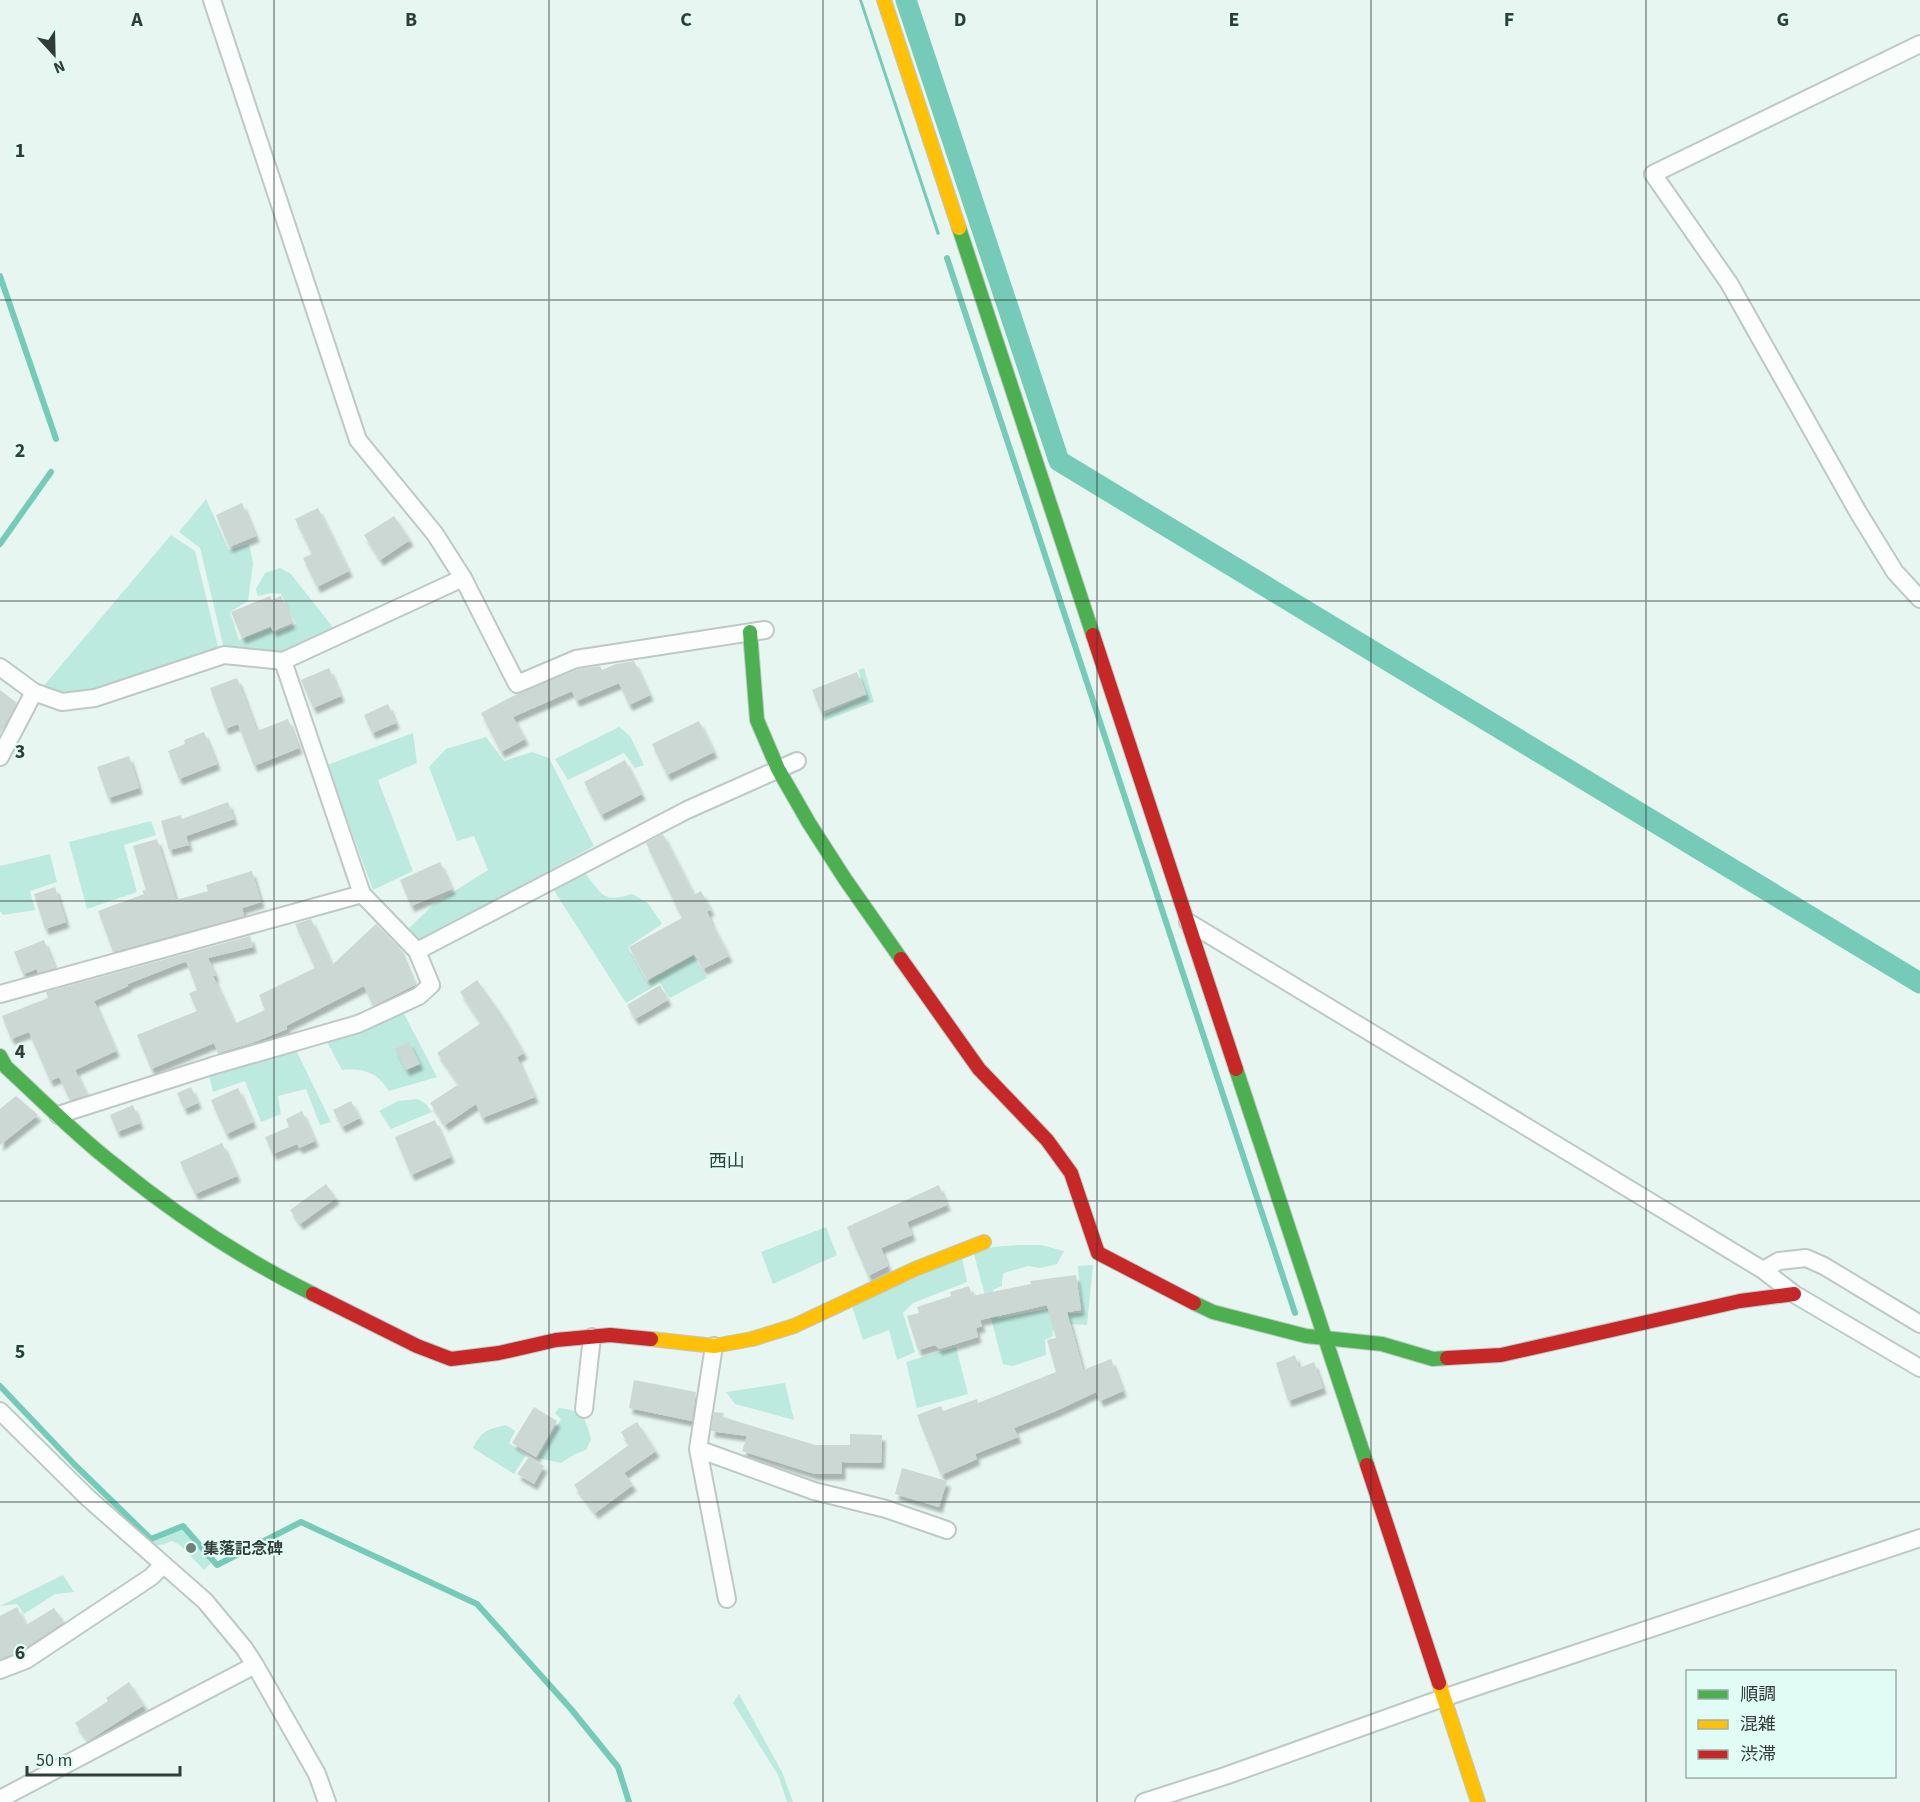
<svg xmlns="http://www.w3.org/2000/svg" width="1920" height="1802" font-family="'Source Sans 3','Noto Sans JP',sans-serif">
  <defs>
    <filter id="shadow"><feDropShadow dx="3.5" dy="6" stdDeviation="1.5" flood-color="#0004"/></filter>
  </defs>
  <rect width="100%" height="100%" fill="#e7f6f1"/>
  <path fill="#bdeade" d="M206 499 229 550 249 544 253 563 248 601 230 612 239 640 271 628 274 633 296 624 281 594 271 593 258 596 256 589 265 573 280 568 291 574 335 630 285 655 224 649 200 548 179 532Z
    M171 535 195 551 219 651 94 694 63 697 41 689Z
    M864 668 874 702 824 721 823 715 867 695 858 670Z
    M619 727 630 736 644 765 635 768 624 753 568 780 555 759Z
    M413 733 417 763 378 780 413 871 373 890 327 765Z
    M486 737 504 761 532 752 549 758 594 846 421 943 409 928 434 904 488 870 474 836 457 841 429 767 446 749Z
    M151 821 156 835 124 845 137 892 87 909 69 842Z
    M50 854 57 882 30 891 35 910 3 915 0 911V866Z
    M585 873C603 895 602 903 632 894L648 903 662 924 628 947 647 982 693 956 707 978 670 998 660 983 626 1003 553 889Z
    M403 1012 437 1077 389 1091C377 1072 363 1068 342 1070L327 1042Z
    M296 1050 331 1122 320 1125 306 1089 278 1096 281 1114 261 1122 245 1081 213 1092 209 1075Z
    M418 1099 426 1104 432 1112 391 1129 379 1111 398 1101Z
    M826 1227 837 1255 773 1284 761 1252Z
    M1019 1245H1041L1064 1251 1057 1264 1040 1268 1028 1266 1004 1273 1002 1279V1286L993 1290 998 1318 1059 1307 1061 1314 1082 1313 1078 1266 1093 1265 1087 1325 1072 1324 1052 1331 1053 1336 1045 1340 1046 1355 1013 1366 1003 1364 974 1254 993 1247Z
    M962 1257 967 1282 913 1303 903 1313 915 1352 897 1360 889 1330 863 1340 852 1306Z
    M956 1347 968 1394 917 1408 906 1362Z
    M785 1383 794 1420 735 1404 726 1392Z
    M559 1408C583 1411 585 1416 591 1439L586 1450 575 1454 561 1463 538 1458 561 1419 555 1413Z
    M506 1425 515 1431 509 1443 526 1455 514 1474 473 1448C481 1431 488 1429 506 1425Z
    M183 1527 212 1562 204 1570 180 1545 172 1541C162 1545 157 1548 148 1541Z
    M63 1575 74 1592 55 1594 24 1614 17 1604 0 1606Z
    M739 1694 782 1772 793 1802H787L778 1775 733 1703Z"/>
  <path fill="#76cbb8" d="M859 0H862L940 234 937 235Z"/>
  <g fill="none" stroke-linecap="round" stroke-linejoin="round">
    <path stroke="#76cbb8" stroke-width="6" d="M947 258 1295 1313
      M0 276 56 439
      M0 544 51 472
      M0 1386 75 1465 151 1539 183 1526 217 1565 301 1522 477 1604 571 1709 618 1767 629 1802"/>
    <path stroke="#76cbb8" stroke-width="21" d="M906 0 1059 461 1920 983"/>
  </g>
  <path fill="#ccd8d4" filter="url(#shadow)" d="M242 503 256 536 229 547 216 515Z
    M318 508 349 571 317 587 303 558 312 554 295 519Z
    M394 516 410 540 380 560 364 535Z
    M270 596 272 600 281 596 292 623 273 631 271 626 242 638 231 612Z
    M634 661 650 695 629 705 619 683 576 701 572 691 513 717 525 739 501 752 481 713 517 694 579 669 600 666 602 670 616 664Z
    M329 668 341 696 313 708 301 680Z
    M857 672 866 694 821 712 812 690Z
    M237 678 257 731 288 719 299 748 254 766 238 724 225 729 210 688Z
    M0 690 17 703 0 734Z
    M388 704 396 723 372 733 364 715Z
    M699 721 714 752 667 775 652 744Z
    M204 732 217 764 179 779 168 751 185 744 184 740Z
    M129 756 139 788 108 798 97 767Z
    M625 760 642 794 601 815 584 782Z
    M228 802 234 819 186 836 189 845 169 850 161 821 181 815 182 819Z
    M663 834 694 895 701 891 711 910 707 911 712 924 729 956 703 969 694 954 647 980 629 947 682 918 646 843Z
    M157 839 176 900 208 891 206 885 252 871 261 902 242 908 244 916 113 952 98 911 144 894 142 891 146 890 133 846Z
    M440 862 452 889 411 906 400 880Z
    M55 887 66 922 45 929 34 894Z
    M311 919 332 965 376 924 399 947 415 985 373 1006 364 986 286 1026 287 1029 252 1043 218 1053 214 1043 151 1069 137 1035 197 1011 189 993 197 990 186 961 128 984V986L94 1001 116 1051 75 1070 87 1095 70 1100 59 1077 50 1081 29 1032 11 1039 2 1016 48 998 46 992 250 936 253 947 208 958 216 976H213L233 1020 234 1019 236 1023 265 1010 259 995 315 968 295 924Z
    M44 940 55 968 38 973 37 969 23 974 14 952Z
    M477 980 503 1017 524 1053 517 1057 535 1097 482 1118 476 1104 445 1125 430 1103 459 1084 437 1053 481 1023 460 992Z
    M660 985 668 1000 635 1019 627 1005Z
    M409 1042 420 1064 406 1070 395 1049Z
    M191 1087 198 1103 184 1109 177 1093Z
    M238 1088 253 1122 226 1134 211 1100Z
    M16 1096 38 1115 0 1145V1109Z
    M351 1101 360 1118 342 1127 333 1110Z
    M133 1105 140 1123 117 1132 110 1115Z
    M302 1111 315 1141 299 1148 297 1144 273 1154 265 1137 289 1127 286 1119Z
    M435 1120 451 1157 411 1175 395 1137Z
    M222 1143 237 1176 195 1194 180 1162Z
    M326 1184 336 1198 300 1224 290 1210Z
    M939 1185 947 1205 907 1222 912 1235 881 1248 888 1266 868 1276 847 1227Z
    M1076 1275 1081 1310 1067 1312 1083 1370 1111 1359 1123 1391 1100 1401 1096 1392 1056 1411 1014 1428 1018 1437 975 1454 977 1459 941 1475 917 1415 941 1406 943 1411 977 1399 978 1403 1056 1372 1047 1340 1056 1338 1047 1305 980 1320 982 1326 976 1328 978 1337 939 1349 935 1345 918 1350 907 1316 919 1313 917 1307 951 1296 950 1292 969 1286 972 1296 1031 1284 1030 1281Z
    M1295 1355 1299 1368 1314 1362 1323 1388 1288 1401 1276 1363Z
    M634 1380 696 1392 692 1421 629 1408Z
    M534 1407 557 1421 536 1457 512 1443Z
    M714 1412 724 1413 723 1417 815 1445H850V1434L882 1435 881 1463 842 1462V1474H815L742 1451 747 1436 711 1431Z
    M637 1422 656 1451 624 1473 633 1485 595 1513 574 1485 629 1445 621 1432Z
    M529 1457 544 1466 534 1484 517 1474Z
    M902 1468 947 1481 939 1507 895 1494Z
    M17 1607 26 1625 54 1608 64 1622 21 1651 0 1659V1616Z
    M129 1682 144 1705 88 1741 75 1723 108 1701 106 1698Z"/>
  <g fill="none" stroke-linecap="round" stroke-linejoin="round">
    <defs>
      <path id="street" d="M212 0 358 440 435 534 463 578 517 684 576 659 765 630
        M1920 44 1653 174 1729 283 1858 512 1895 572 1920 599
        M0 667 34 692 62 702 95 698 224 655 283 661 463 578
        M0 757 34 692
        M1188 922 1763 1270 1794 1294 1920 1368
        M417 951 687 810 797 761
        M0 994 362 894
        M58 1115 215 1065 358 1024 419 996 431 985 417 951 362 894 283 661
        M1763 1270 1779 1261 1806 1258 1824 1266 1920 1324
        M714 1346 698 1449 727 1599
        M584 1409 592 1337
        M0 1411 88 1498 205 1601 244 1648 255 1665 317 1774 327 1802
        M698 1449 814 1491 886 1509 947 1530
        M0 1670 26 1660 151 1577 163 1565
        M0 1799 255 1665
        M1144 1802 1225 1776 1443 1698 1920 1538"/>
      <path id="fast" d="M959 228 1093 635
        M750 632 757 720 778 769 809 823 845 879 901 959
        M0 1056 6 1067C41 1099 74 1133 111 1162 173 1213 241 1258 313 1294
        M1236 1069 1367 1465
        M1194 1303 1213 1312 1306 1336 1382 1344 1433 1359 1447 1358"/>
      <path id="slow" d="M884 0 959 228
        M651 1339 714 1346 752 1339 794 1326 915 1269 984 1242
        M1439 1683 1478 1802"/>
      <path id="jam" d="M1093 635 1236 1069
        M901 959 979 1069 1047 1140 1071 1173 1098 1253 1194 1303
        M313 1294 417 1346 451 1359 499 1353 556 1340 610 1335 651 1339
        M1447 1358 1501 1355 1740 1301 1794 1294
        M1367 1465 1439 1683"/>
    </defs>
    <use href="#street" stroke="#bec9c6" stroke-width="20"/>
    <use href="#fast" stroke="#bec9c6" stroke-width="16"/>
    <use href="#slow" stroke="#bec9c6" stroke-width="16"/>
    <use href="#jam" stroke="#bec9c6" stroke-width="16"/>
    <use href="#street" stroke="#fbfefd" stroke-width="16"/>
    <use href="#fast" stroke="#4caf50" stroke-width="14"/>
    <use href="#slow" stroke="#ffc107" stroke-width="14"/>
    <use href="#jam" stroke="#c62828" stroke-width="14"/>
  </g>
  <path fill="none" stroke="#323d39" stroke-width="1.5" stroke-opacity="0.55" d="M274 0V1802M549 0V1802M823 0V1802M1097 0V1802M1371 0V1802M1646 0V1802M0 300H1920M0 601H1920M0 901H1920M0 1201H1920M0 1502H1920"/>
  <circle fill="#717e79" stroke="#e1fcf4" stroke-width="2" cx="191" cy="1548" r="6"/>
  <g text-anchor="middle" stroke-width="4.5" stroke-linejoin="round" paint-order="stroke">
    <g font-size="16" font-weight="bold" fill="#323d39" stroke="#e1fcf4" text-anchor="start">
      <text x="203" y="1554">集落記念碑</text>
    </g>
    <g font-size="18" fill="#323d39" stroke="#e1fcf4">
      <text x="727" y="1167">西山</text>
    </g>
  </g>
  <g font-size="20" text-anchor="middle" font-weight="bold" fill="#323d39" stroke="#e1fcf4" stroke-width="4.5" stroke-linejoin="round" paint-order="stroke">
    <text x="137" y="26">A</text>
    <text x="411" y="26">B</text>
    <text x="686" y="26">C</text>
    <text x="960" y="26">D</text>
    <text x="1234" y="26">E</text>
    <text x="1509" y="26">F</text>
    <text x="1783" y="26">G</text>
    <text x="20" y="157">1</text>
    <text x="20" y="457">2</text>
    <text x="20" y="758">3</text>
    <text x="20" y="1058">4</text>
    <text x="20" y="1358">5</text>
    <text x="20" y="1659">6</text>
  </g>
  <rect x="1686" y="1670" width="210" height="108" fill="#e1fcf4" stroke="#9bb0a9" stroke-width="1.5"/>
  <rect x="1698" y="1690" width="30" height="9" fill="#4caf50" stroke="#9bb0a9" stroke-width="1.5"/>
  <text x="1740" y="1700" font-size="18" fill="#323d39">順調</text>
  <rect x="1698" y="1720" width="30" height="9" fill="#ffc107" stroke="#9bb0a9" stroke-width="1.5"/>
  <text x="1740" y="1730" font-size="18" fill="#323d39">混雑</text>
  <rect x="1698" y="1750" width="30" height="9" fill="#c62828" stroke="#9bb0a9" stroke-width="1.5"/>
  <text x="1740" y="1760" font-size="18" fill="#323d39">渋滞</text>
  <g transform="translate(54 54) rotate(158)" stroke="#e1fcf4" stroke-width="4.5" paint-order="stroke">
  <path d="M0-4.5L10 22L0 15L-10 22Z" fill="#323d39"/>
  <text y="-9" font-size="16" font-weight="bold" text-anchor="middle" fill="#323d39">N</text>
  </g>
  <path d="M27 1766v9h153v-9" fill="none" stroke="#323d39" stroke-width="3"/>
  <text x="36" y="1766" font-size="18" fill="#323d39" stroke="#e1fcf4" stroke-width="4.5" paint-order="stroke">50 m</text>
</svg>
